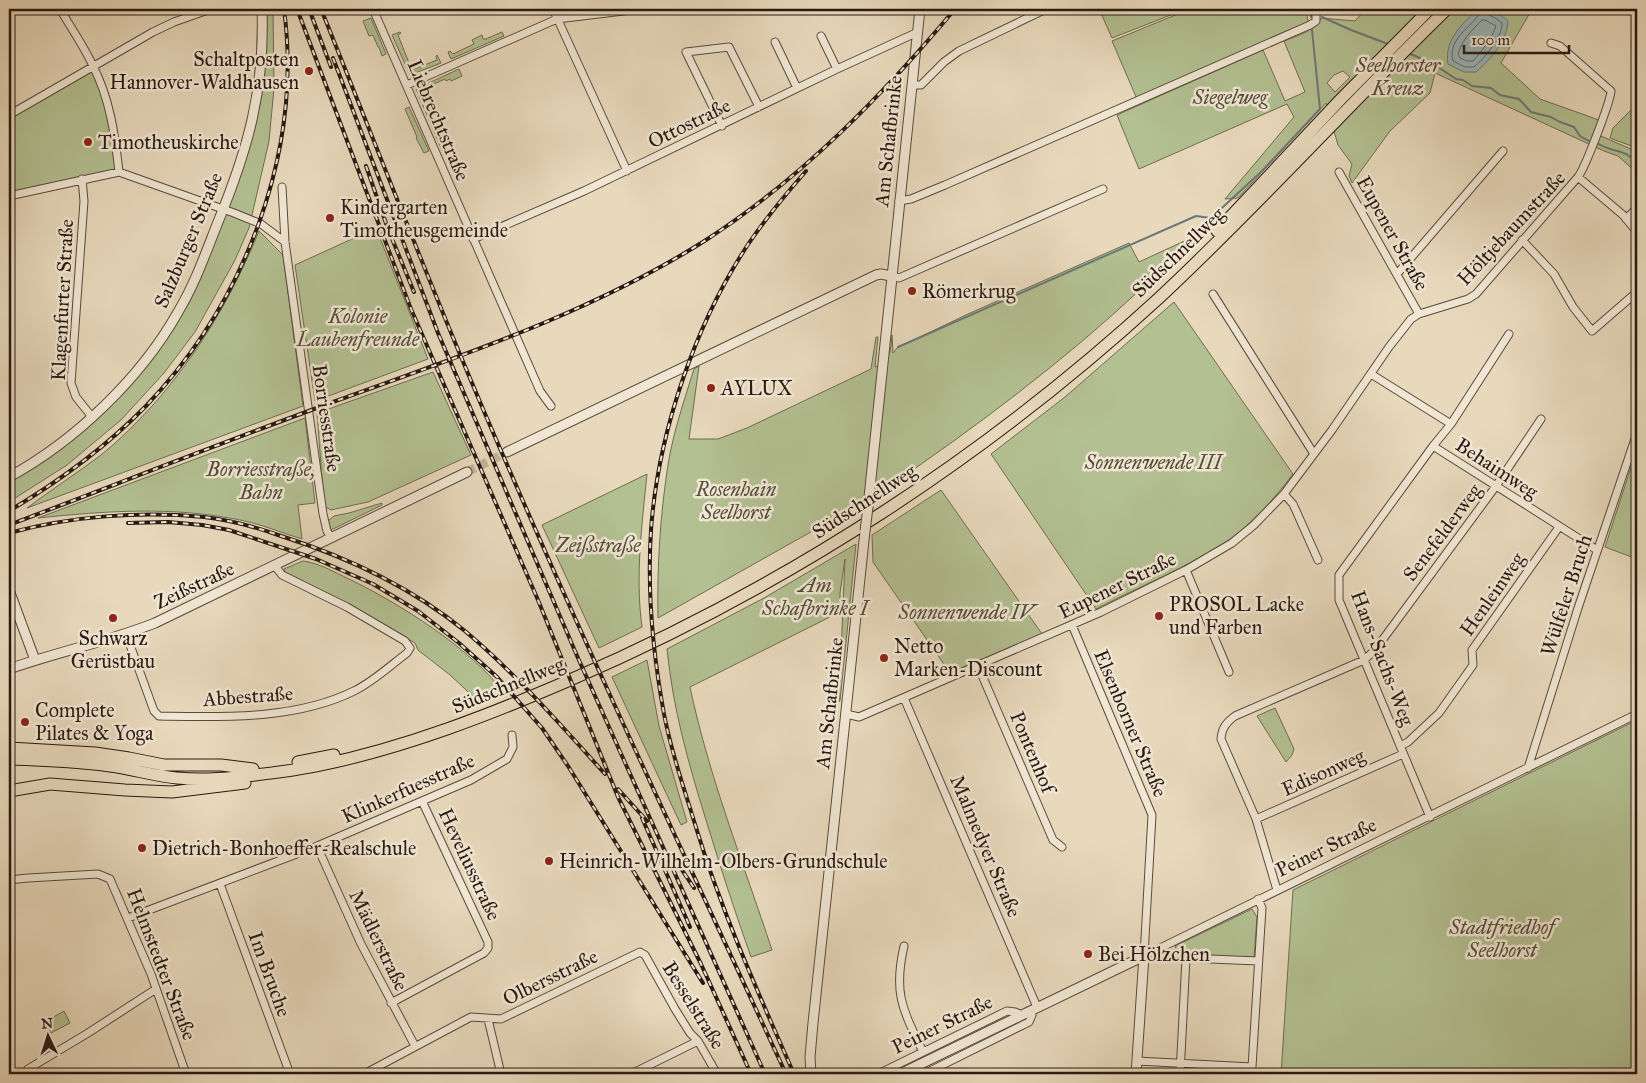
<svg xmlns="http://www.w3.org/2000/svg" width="1646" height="1083" font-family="'IM FELL Great Primer',serif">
  <rect width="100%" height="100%" fill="#e8d9bc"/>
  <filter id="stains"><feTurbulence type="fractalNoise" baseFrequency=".004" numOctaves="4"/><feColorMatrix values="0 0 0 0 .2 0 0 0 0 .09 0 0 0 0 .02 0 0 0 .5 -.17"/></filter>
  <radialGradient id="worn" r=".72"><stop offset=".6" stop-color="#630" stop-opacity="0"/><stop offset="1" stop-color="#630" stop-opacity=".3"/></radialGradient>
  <path fill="#b3c092" stroke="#6e6d52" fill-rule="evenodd" d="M262 9H273L274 88 269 141 249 228 235 260 195 332 164 373 121 420 67 465 9 502V477L34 462 123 386 179 312 249 134Z
    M1099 9H1186L1112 38Z
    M1190 9H1306L1308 22 1137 99 1112 41Z
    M1366 9H1535L1528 16 1501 63 1540 99 1599 120 1594 133 1633 150 1637 154V173L1618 156 1604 151 1435 73 1430 93 1390 131 1352 183 1349 176 1352 164 1338 145 1326 103 1238 198 1225 199 1294 117 1287 104 1139 169 1117 115 1263 50 1285 101 1305 92 1284 41C1296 36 1316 31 1321 18L1355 21ZM1343 71 1350 77 1335 92 1327 83 1334 75Z
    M371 18 386 54 382 56 379 47H378L373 35 369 36 363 21Z
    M400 32 401 33 398 35 409 63 407 64 412 70 437 60 436 56 437 55 441 63 410 75 392 35Z
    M502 32 504 36 451 59 448 52 450 51 453 54 474 44 472 40 482 35 483 39H486Z
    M93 66 102 87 119 172 9 196V115Z
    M459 69 462 76 451 81 450 79 446 81 445 79 429 86 430 88 425 91 432 106 429 108V112L447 149 445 150 447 154 444 155 416 89Z
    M1637 104V151L1634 147 1610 138 1613 128Z
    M409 107 429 151 424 153 416 138 417 137 405 109Z
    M376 228 428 359 315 401 295 265Z
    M259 231 283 255 303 406 27 508C51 490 77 473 101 455 120 440 137 422 153 405 199 353 233 295 259 231Z
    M1193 237C1176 254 1159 271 1142 288 1064 361 976 427 888 487L887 490 861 503 860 509 857 506 658 618C657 567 660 516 668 465 673 433 684 401 694 369L699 366 689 439H718L747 428 871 369 876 337H878L875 367C890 360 891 351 892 335L893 353 897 348 968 314 1129 243 1139 262Z
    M1174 302 1293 474C1274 499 1252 524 1226 542 1185 568 1139 587 1096 609L991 454 1065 397Z
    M433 372 471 455 368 502 331 510 324 506 317 413Z
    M305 418 315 503 298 505 302 539C282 533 261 524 240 520 173 506 105 511 38 518Z
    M1637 449V559L1605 547Z
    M647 474C642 525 635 576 642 627L599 648 542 525Z
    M941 490 1042 634 950 673 873 562 872 535Z
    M382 503V505L331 530 328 521 334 516 349 513Z
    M856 544 840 701 839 702 845 559 840 593V612L690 687C709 777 743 862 772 950L751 957C735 912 720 866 706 820 688 762 673 709 667 649L764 598Z
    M303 561C319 563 334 572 349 579 399 603 472 649 505 694L478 701 450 675 418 650 415 643 350 605 285 572 284 569Z
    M647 660 659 726 687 822 681 825 612 677Z
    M1275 708 1294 749 1292 755 1286 762 1257 716Z
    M1637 720V1074H1281L1293 890Z
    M1252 909 1257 917 1254 958 1178 954 1175 946Z
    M64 1011 70 1023 51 1033 45 1022Z"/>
  <path fill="#9bb7bb" stroke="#6d7877" d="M1476 11C1489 10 1498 12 1508 21 1507 41 1490 60 1476 72H1464L1448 64C1444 41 1461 25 1476 11Z"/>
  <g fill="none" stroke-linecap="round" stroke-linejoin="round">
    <path stroke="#626866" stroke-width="1" d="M1481 9C1479 24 1446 36 1453 61L1465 67H1474C1484 59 1503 36 1502 23L1497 19 1489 15 1487 9
      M1482 20H1485L1496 26C1492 38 1482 51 1473 61H1467L1460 58 1458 54C1462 40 1472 30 1482 20Z"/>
    <path stroke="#6d7877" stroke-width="2" d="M1310 11 1311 17
      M1322 17 1351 30 1388 44
      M1408 53 1432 63 1456 79 1463 80 1472 86 1491 88 1500 95 1519 99 1531 112 1551 117 1560 122 1574 127 1580 136 1589 141
      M1597 143C1612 153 1627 149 1637 163
      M898 347 1196 216 1211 218 1262 171 1320 109 1312 30"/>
    <path stroke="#c2b39a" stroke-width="9" stroke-dasharray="9 4.5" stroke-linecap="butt" d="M467 472 507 452"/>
    <defs>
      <path id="minor" d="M373 9 540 391 551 406
        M553 9 627 171
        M821 36 837 69
        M775 42 797 88
        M1551 43 1560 46 1611 91C1610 103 1585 168 1578 177
        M407 85 557 19 640 9
        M912 85H921L944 62 959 51 1046 9
        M9 115 153 32 174 22 211 9
        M722 126 686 52 729 47 759 107
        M119 172 234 213 261 224 285 242
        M1339 172 1419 314
        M82 179 84 201 71 383 76 397 92 417
        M282 187 285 242 323 514 327 531 331 538
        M9 196 119 172C115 135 110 99 93 66 84 46 71 28 60 9
        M899 201 911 199 945 185 1310 25 1316 21V9
        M1626 219 1637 208
        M473 239 584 191 837 69 918 32
        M1522 240 1554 274 1573 307 1592 331 1637 292
        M1397 274 1503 151
        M891 276 899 278 1103 189
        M1213 294 1314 454
        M1371 374 1451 424 1433 446 1597 550
        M1451 424 1509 334
        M1284 494 1293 504 1318 560
        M1186 570 1229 672
        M1072 625 1152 815 1144 956
        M126 634 154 711 159 716C224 717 295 720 354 691 373 682 391 665 407 653L410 648 405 641 347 607 282 575 275 566
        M978 666 1053 840 1062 847
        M904 698 1037 1007
        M846 714 859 717 1101 612 1186 570 1232 543 1254 525 1284 494 1332 430 1389 347 1411 319 1419 314 1468 299 1476 294 1578 177 1623 215 1637 232
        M1400 746 1408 742 1439 713 1473 665 1472 650 1559 527
        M1528 768 1578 608 1637 433
        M1430 817 1339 600V575L1433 446
        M1256 819 1403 754
        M317 846 361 944 415 1046
        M9 880 28 878 98 874 110 879 151 974 186 1074
        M220 884 290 1074
        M1277 890 1256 819 1221 739C1222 727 1227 722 1235 716L1364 660 1375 650 1496 486 1541 419
        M128 918 315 847 471 780 507 759 513 747 512 735
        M904 946C893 994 903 1010 923 1052
        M1144 956 1637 714
        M391 1003 484 953 488 948V942L422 801
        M488 1019 501 1074
        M1137 1061 1252 1067 1262 908 1258 899
        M24 1074 28 1069 88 1033 156 989
        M364 1074 471 1017 501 1019 640 952 645 955 675 1009 690 1033 698 1041 717 1074
        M631 1074 698 1041
        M878 1074 1007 1011 1015 1012 1022 1015
        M924 1074 1029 1022 1032 1015 1030 1011
        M1180 1074 1186 958 1258 961"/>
      <path id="tertiary" d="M507 452 876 275 881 274 891 276
        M9 477C75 441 141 378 178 312 195 284 206 252 218 222 248 149 265 89 262 9
        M868 507 920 9
        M9 590 35 660
        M9 669C57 652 107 642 155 623L467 472
        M811 1074 810 1057 813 1023 865 531
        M900 1074 1144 956
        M1136 1074 1144 956"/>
      <path id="trunk" d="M1217 231 1340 100 1430 9
        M9 748 95 753 129 758 164 765H221L253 769
        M9 759C43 760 77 761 110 766 133 769 155 776 177 778 197 780 217 779 237 777 265 774 294 771 321 765 407 747 489 715 570 680 786 587 986 457 1159 298 1259 205 1349 104 1447 9
        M298 762 334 755
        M9 791 50 784 125 790 172 792 245 783"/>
    </defs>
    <use href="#minor" stroke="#584a3c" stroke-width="9"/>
    <use href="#tertiary" stroke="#584a3c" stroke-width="11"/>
    <use href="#trunk" stroke="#281a12" stroke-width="13"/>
    <use href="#minor" stroke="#f0e6d3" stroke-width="7"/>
    <use href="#tertiary" stroke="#f0e6d3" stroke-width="9"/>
    <use href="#trunk" stroke="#e8d9bc" stroke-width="11"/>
    <defs>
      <path id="rail" d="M297 9 411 309 538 600 618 797 701 964 751 1074
        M309 9 331 67
        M321 9C383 162 442 317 509 469 597 672 693 873 786 1074
        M333 58 438 333 578 658 765 1074
        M366 166 388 229 414 292
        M9 511C58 482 106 447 146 406 245 302 303 152 284 9
        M128 523 168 522 202 525 229 530 316 559 373 584 418 611 459 643 497 677 542 728 568 766 703 983
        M9 525C117 484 224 442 333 402 460 356 591 313 706 240 802 178 882 96 955 9
        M9 533C71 516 140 511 204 517 230 520 256 527 281 536 347 557 411 587 465 631 516 674 561 725 605 774
        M618 789 647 821
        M642 818 690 927
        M672 855 694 888
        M794 1074C768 1015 741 956 719 895 708 867 699 837 690 808 680 777 670 746 664 714 653 654 647 591 651 530 658 433 695 324 749 243 766 218 786 194 806 171"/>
    </defs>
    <use href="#rail" stroke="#281a12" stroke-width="4"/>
    <use href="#rail" stroke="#f0e6d3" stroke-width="2" stroke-dasharray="5.5" stroke-linecap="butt"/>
    <defs>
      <path id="tertiary-bridge" d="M865 531 868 507"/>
    </defs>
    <use href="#tertiary-bridge" stroke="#584a3c" stroke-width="11" stroke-linecap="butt"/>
    <use href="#tertiary-bridge" stroke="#f0e6d3" stroke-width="9"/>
  </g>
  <g fill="#8f2418" stroke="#f0e6d3" stroke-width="2">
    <circle cx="309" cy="71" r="5"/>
    <circle cx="88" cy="142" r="5"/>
    <circle cx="330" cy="218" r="5"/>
    <circle cx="912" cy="291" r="5"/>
    <circle cx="711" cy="388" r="5"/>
    <circle cx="1159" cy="616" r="5"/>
    <circle cx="113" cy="618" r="5"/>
    <circle cx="884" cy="658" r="5"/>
    <circle cx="25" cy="722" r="5"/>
    <circle cx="142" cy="848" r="5"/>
    <circle cx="549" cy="861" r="5"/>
    <circle cx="1088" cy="954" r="5"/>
  </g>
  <g text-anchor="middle" stroke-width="5" stroke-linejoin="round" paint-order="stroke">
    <g font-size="20" fill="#281a12" stroke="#f0e6d3" text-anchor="start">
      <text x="299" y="66" text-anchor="end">Schaltposten<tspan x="299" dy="23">Hannover-Waldhausen</tspan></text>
      <text x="98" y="149">Timotheuskirche</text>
      <text x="340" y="214">Kindergarten<tspan x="340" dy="23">Timotheusgemeinde</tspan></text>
      <text x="922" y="298">Römerkrug</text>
      <text x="721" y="395">AYLUX</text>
      <text x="1169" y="611">PROSOL Lacke<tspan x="1169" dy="23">und Farben</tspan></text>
      <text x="113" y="645" text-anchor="middle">Schwarz<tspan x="113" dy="23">Gerüstbau</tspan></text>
      <text x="894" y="653">Netto<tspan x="894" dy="23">Marken-Discount</tspan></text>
      <text x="35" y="717">Complete<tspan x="35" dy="23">Pilates &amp; Yoga</tspan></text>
      <text x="152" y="855">Dietrich-Bonhoeffer-Realschule</text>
      <text x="559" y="868">Heinrich-Wilhelm-Olbers-Grundschule</text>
      <text x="1098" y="961">Bei Hölzchen</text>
    </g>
    <g font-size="20" font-style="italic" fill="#524c38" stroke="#f0e6d3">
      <text x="1398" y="72">Seelhorster<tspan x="1398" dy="23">Kreuz</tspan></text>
      <text x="1230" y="104">Siegelweg</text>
      <text x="358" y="323">Kolonie<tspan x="358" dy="23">Laubenfreunde</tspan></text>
      <text x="1153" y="469">Sonnenwende III</text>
      <text x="261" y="476">Borriesstraße,<tspan x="261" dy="23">Bahn</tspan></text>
      <text x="736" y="496">Rosenhain<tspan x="736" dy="23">Seelhorst</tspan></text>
      <text x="598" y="552">Zeißstraße</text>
      <text x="815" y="592">Am<tspan x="815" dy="23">Schafbrinke I</tspan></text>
      <text x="967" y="619">Sonnenwende IV</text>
      <text x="1502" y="934">Stadtfriedhof<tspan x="1502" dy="23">Seelhorst</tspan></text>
    </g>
    <g font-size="20" fill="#281a12" stroke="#f0e6d3">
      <text transform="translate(439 120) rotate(67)" y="7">Liebrechtstraße</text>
      <text transform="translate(689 123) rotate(-26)" y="7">Ottostraße</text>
      <text transform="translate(888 141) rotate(-84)" y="7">Am Schafbrinke</text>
      <text transform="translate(1511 228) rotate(-47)" y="7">Höltjebaumstraße</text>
      <text transform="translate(1393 233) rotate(61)" y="7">Eupener Straße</text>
      <text transform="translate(188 240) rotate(-67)" y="7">Salzburger Straße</text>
      <text transform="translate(1178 252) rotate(-44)" y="7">Südschnellweg</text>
      <text transform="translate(62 300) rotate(-87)" y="7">Klagenfurter Straße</text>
      <text transform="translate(327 418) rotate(82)" y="7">Borriesstraße</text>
      <text transform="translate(1497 468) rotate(33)" y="7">Behaimweg</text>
      <text transform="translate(864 501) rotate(-33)" y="7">Südschnellweg</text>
      <text transform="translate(1442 532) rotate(-53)" y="7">Senefelderweg</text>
      <text transform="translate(194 585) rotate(-25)" y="7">Zeißstraße</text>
      <text transform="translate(1117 585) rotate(-26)" y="7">Eupener Straße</text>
      <text transform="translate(1492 594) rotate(-55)" y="7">Henleinweg</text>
      <text transform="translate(1566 595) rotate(-72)" y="7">Wülfeler Bruch</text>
      <text transform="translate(1383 658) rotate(69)" y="7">Hans-Sachs-Weg</text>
      <text transform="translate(508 685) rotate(-22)" y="7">Südschnellweg</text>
      <text transform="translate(248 696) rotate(-4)" y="7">Abbestraße</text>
      <text transform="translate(829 703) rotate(-84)" y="7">Am Schafbrinke</text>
      <text transform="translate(1131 723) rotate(67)" y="7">Elsenborner Straße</text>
      <text transform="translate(1033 752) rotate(67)" y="7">Pontenhof</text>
      <text transform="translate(1323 772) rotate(-24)" y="7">Edisonweg</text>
      <text transform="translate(408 788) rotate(-24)" y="7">Klinkerfuesstraße</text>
      <text transform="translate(986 846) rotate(67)" y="7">Malmedyer Straße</text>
      <text transform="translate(1326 847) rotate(-26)" y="7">Peiner Straße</text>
      <text transform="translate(470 864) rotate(65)" y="7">Heveliusstraße</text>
      <text transform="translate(379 940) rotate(64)" y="7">Mädlerstraße</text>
      <text transform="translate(162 964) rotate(69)" y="7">Helmstedter Straße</text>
      <text transform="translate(270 974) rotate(70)" y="7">Im Bruche</text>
      <text transform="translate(550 977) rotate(-26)" y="7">Olbersstraße</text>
      <text transform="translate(694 1005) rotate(58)" y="7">Besselstraße</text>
      <text transform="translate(942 1024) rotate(-26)" y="7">Peiner Straße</text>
    </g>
  </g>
  <rect width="1646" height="1083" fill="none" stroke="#e8d9bc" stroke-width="30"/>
  <rect x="10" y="10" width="1626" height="1063" fill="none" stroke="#281a12" stroke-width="2.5"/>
  <rect x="15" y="15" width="1616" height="1053" fill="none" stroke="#281a12"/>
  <g transform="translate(48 1036) rotate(356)" stroke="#f0e6d3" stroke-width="4" paint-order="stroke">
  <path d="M0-4L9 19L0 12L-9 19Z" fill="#281a12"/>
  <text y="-8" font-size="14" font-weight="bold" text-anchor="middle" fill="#281a12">N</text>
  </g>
  <path d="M1464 45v8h105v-8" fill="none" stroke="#281a12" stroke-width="2.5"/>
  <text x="1471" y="45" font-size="15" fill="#281a12" stroke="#f0e6d3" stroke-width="4" paint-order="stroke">100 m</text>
  <rect width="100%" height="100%" filter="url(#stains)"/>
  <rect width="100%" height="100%" fill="url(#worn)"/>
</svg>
